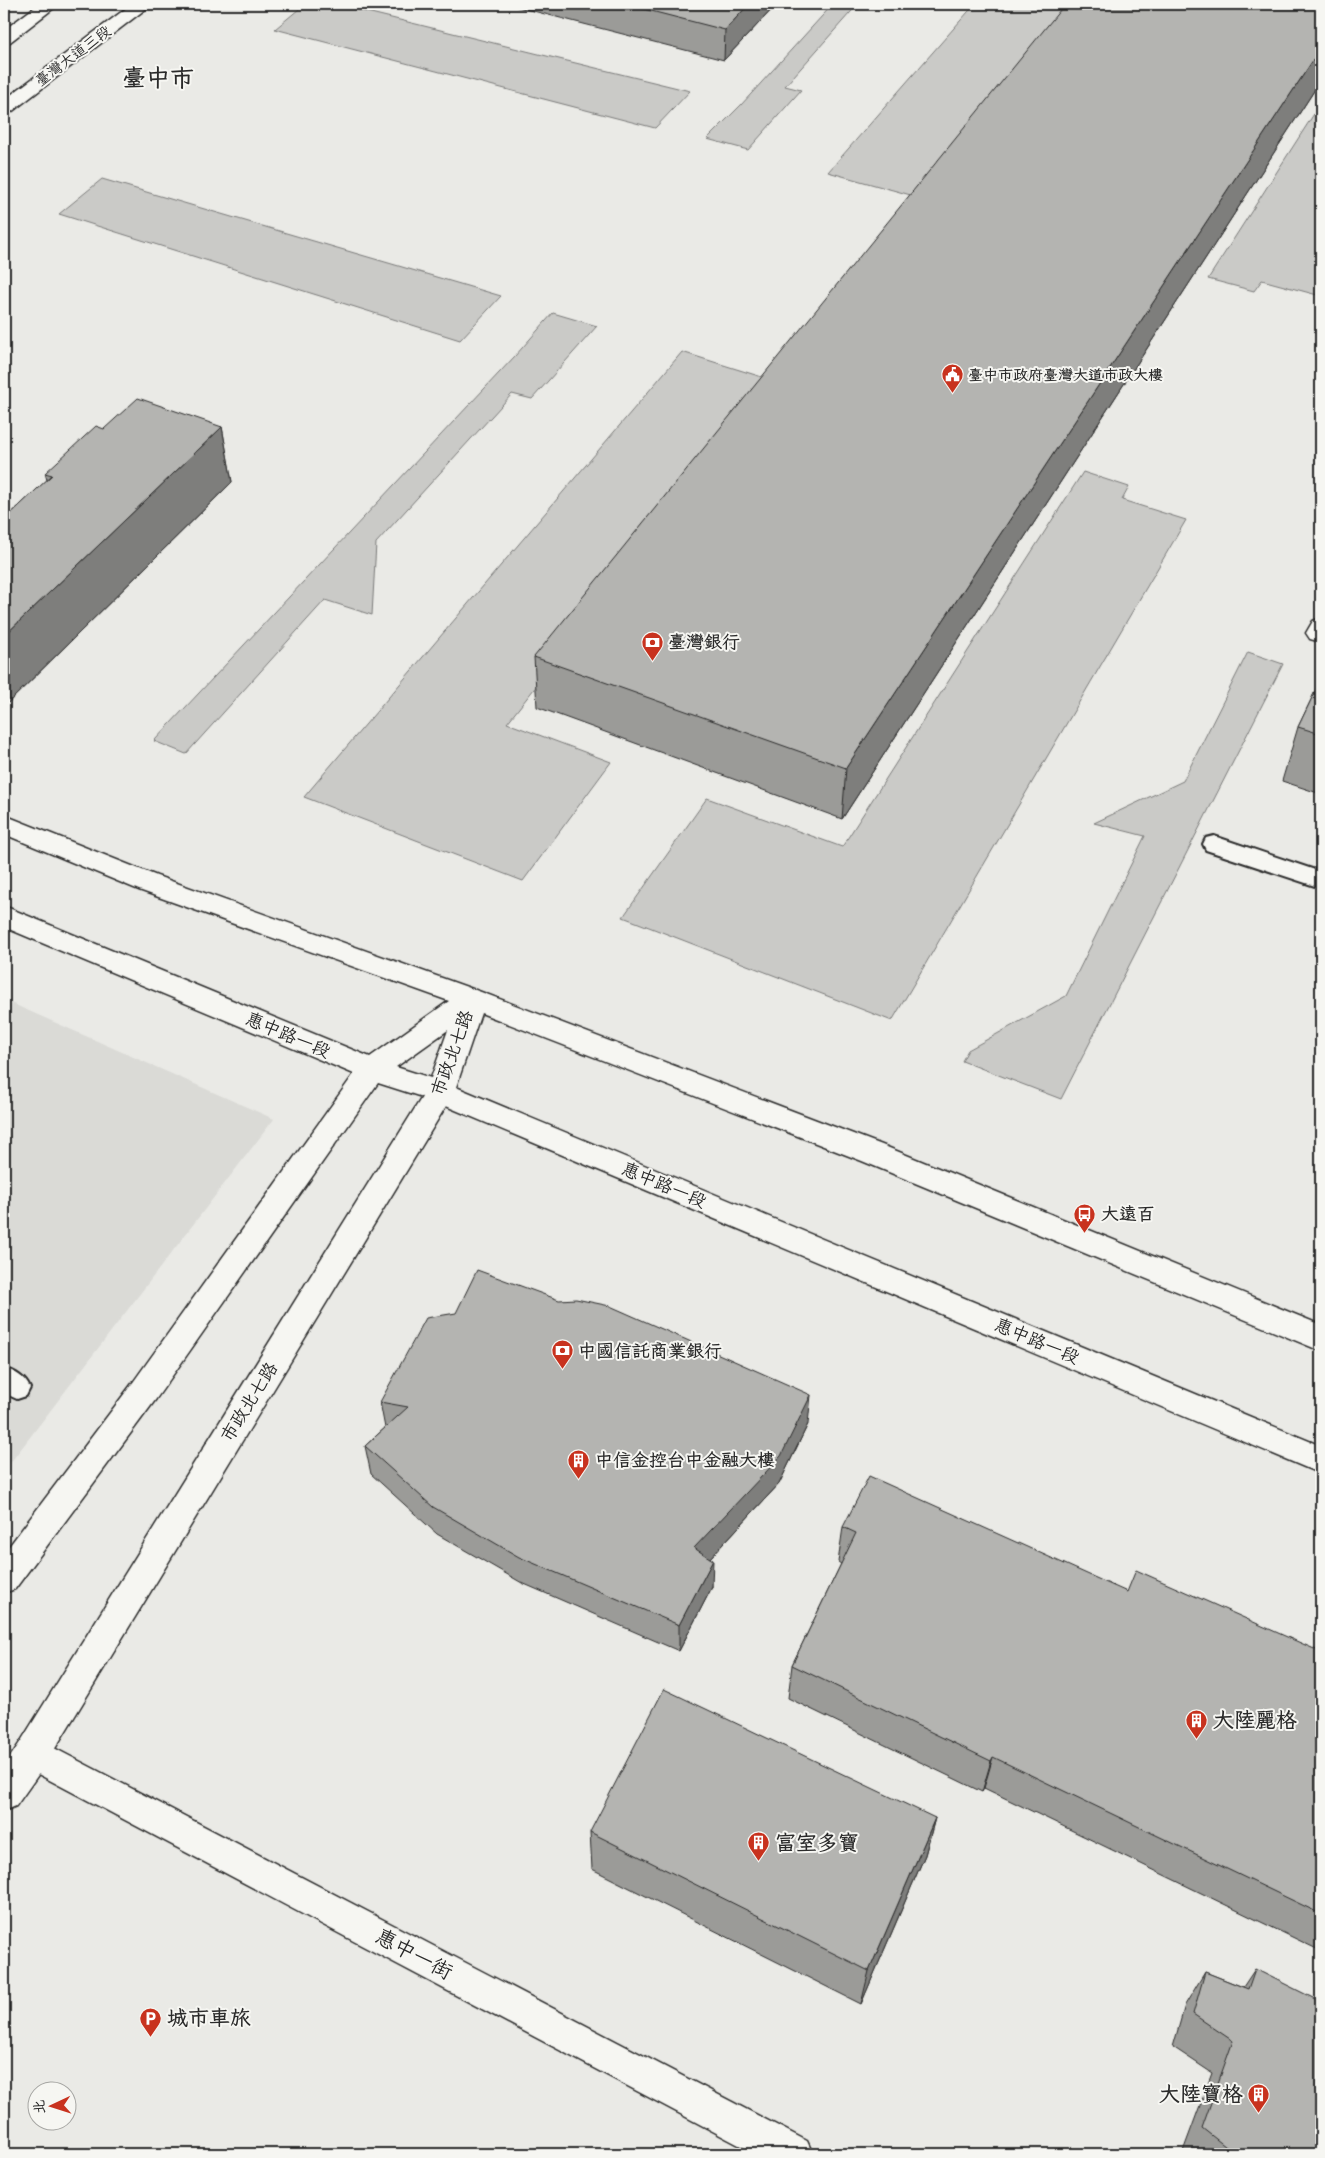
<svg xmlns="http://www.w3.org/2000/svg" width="1325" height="2158" font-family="'Comic Neue','LXGW WenKai TC',sans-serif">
  <rect width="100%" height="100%" fill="#eaeae6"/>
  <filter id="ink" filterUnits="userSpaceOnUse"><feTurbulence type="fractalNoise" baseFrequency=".02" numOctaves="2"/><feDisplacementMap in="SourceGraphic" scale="10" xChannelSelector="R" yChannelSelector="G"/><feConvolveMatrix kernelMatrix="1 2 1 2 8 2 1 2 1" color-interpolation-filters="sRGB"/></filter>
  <g filter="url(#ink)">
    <path fill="#dadad6" d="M4 1000 274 1119 4 1471Z"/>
    <path fill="#cacac7" stroke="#7a7a79" d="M305 4H334L690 91 655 128 275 29Z
      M833 4H858L785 86 801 90 748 150 707 139 741 105Z
      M975 4H1083L925 199 828 172Z
      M1321 103V296L1262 280 1254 291 1208 279Z
      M102 179 501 296 460 340 59 214Z
      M553 313 597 326 532 399 512 394 376 543 372 615 325 600 186 754 154 741 515 356Z
      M682 352 778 382 507 723 611 762 523 881 304 797Z
      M1083 472 1129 487 1122 500 1186 520 892 1021 623 917 707 798 842 847Z
      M1248 652 1283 664 1061 1099 962 1061 968 1050 1066 996 1145 836 1094 823 1183 781Z"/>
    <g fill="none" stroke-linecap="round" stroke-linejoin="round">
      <defs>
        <path id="lane" d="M1214 836 1321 872V888L1206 850 1203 844 1206 838Z
          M4 1368C16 1372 25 1377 30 1388L26 1396 17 1399 4 1393Z"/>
        <path id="street" d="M1321 618V642L1310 639 1306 633 1313 621Z
          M33 1737 807 2141 813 2154H756L21 1765 16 1753 21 1741Z"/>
        <path id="secondary" d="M4 815 157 876 481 992 882 1145 1321 1325V1351L862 1161 481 1013 456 1087 1321 1446V1474L446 1106 45 1765 16 1806 4 1811V1766L21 1741 422 1097 378 1083 156 1399 15 1589 4 1593V1553L134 1381 354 1074 4 927V906L370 1057 449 1001 139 890 4 834ZM448 1030 431 1078 396 1067Z"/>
        <path id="primary" d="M39 4H59L10 42 4 43V30Z
          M132 4H152L10 113 4 114V100Z"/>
      </defs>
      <use href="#lane" stroke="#2b2b2b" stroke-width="4"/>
      <use href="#street" stroke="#2b2b2b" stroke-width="3"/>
      <use href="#secondary" stroke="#2b2b2b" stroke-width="3"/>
      <use href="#primary" stroke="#2b2b2b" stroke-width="3"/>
      <use href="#lane" fill="#f6f6f2" fill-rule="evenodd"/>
      <use href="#street" fill="#f6f6f2" fill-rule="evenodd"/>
      <use href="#secondary" fill="#f6f6f2" fill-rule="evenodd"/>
      <use href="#primary" fill="#f6f6f2" fill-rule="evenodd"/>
    </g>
    <path fill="#9b9b98" stroke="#2b2b2b" d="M506 4H777L724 60Z
      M1321 4V80L842 819 537 707 534 657Z
      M222 427 232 482 4 707V520L47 480 45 473 104 429Z
      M1321 679V794L1282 781 1298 727Z
      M380 1402 808 1424 779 1484 710 1558 712 1587 679 1651 522 1583 437 1534 371 1474 365 1446 385 1428Z
      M843 1527 1127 1592 1321 1652V1951L984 1788 982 1792 788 1698 792 1665 841 1564 838 1562Z
      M935 1818 925 1855 861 2004 592 1869 590 1832Z
      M1255 1969 1321 2154H1182L1212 2073 1173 2047 1185 2005 1205 1972 1243 1987Z"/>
    <path fill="#7e7e7c" stroke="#2b2b2b" d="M749 4H777L724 60 725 30Z
      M1321 48V80L842 819 846 768Z
      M222 427 232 482 4 707V636Z
      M811 1395 808 1424 779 1484 694 1575V1548Z
      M713 1560 712 1587 679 1651V1625Z
      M993 1757 984 1788 982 1792 991 1761Z
      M935 1818 925 1855 861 2004 869 1971Z"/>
    <path fill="#b4b4b1" stroke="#2b2b2b" d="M624 4H749L725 30Z
      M1065 4H1321V48L846 768 534 657Z
      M138 398 222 427 4 636V520L52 475 45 473 96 426 104 429Z
      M1321 679V734L1298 727Z
      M477 1270 559 1300 576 1299 610 1306 811 1395 781 1456 694 1548 713 1560 679 1625 519 1557 433 1507 365 1446 408 1407 380 1402 426 1318 456 1313Z
      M869 1476 1127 1592 1136 1570 1321 1652V1914L993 1757 991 1761 792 1665 856 1533 843 1527Z
      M664 1689 935 1818 869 1971 590 1832Z
      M1255 1969 1321 2002V2154H1235L1202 2128 1233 2041 1193 2014 1205 1972 1248 1989Z"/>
  </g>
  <defs>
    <symbol id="civic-pin" viewBox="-11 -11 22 30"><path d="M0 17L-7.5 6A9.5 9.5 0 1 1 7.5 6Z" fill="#c8321e" stroke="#f6f6f2"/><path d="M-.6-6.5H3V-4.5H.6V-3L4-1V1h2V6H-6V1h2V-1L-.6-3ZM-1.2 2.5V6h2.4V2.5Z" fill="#fff"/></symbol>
    <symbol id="bank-pin" viewBox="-11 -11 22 30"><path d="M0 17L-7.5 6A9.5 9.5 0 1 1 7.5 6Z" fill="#c8321e" stroke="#f6f6f2"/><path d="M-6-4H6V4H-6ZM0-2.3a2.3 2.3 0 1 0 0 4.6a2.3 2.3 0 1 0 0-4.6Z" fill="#fff"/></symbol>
    <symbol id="bus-pin" viewBox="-11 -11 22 30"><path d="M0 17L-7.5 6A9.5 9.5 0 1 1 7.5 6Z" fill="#c8321e" stroke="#f6f6f2"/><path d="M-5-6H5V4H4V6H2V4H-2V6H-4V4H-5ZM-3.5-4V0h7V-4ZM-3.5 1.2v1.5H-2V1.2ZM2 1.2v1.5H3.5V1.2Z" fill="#fff"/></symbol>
    <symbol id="building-pin" viewBox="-11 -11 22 30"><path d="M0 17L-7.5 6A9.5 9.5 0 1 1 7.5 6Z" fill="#c8321e" stroke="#f6f6f2"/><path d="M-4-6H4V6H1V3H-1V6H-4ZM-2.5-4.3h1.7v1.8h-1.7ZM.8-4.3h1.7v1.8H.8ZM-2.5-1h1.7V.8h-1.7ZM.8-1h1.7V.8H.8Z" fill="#fff"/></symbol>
    <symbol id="parking-pin" viewBox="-11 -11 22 30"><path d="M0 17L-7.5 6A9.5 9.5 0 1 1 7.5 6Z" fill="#c8321e" stroke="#f6f6f2"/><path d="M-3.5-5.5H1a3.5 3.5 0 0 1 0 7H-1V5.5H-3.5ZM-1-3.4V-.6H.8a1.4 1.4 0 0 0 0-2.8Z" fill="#fff"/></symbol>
  </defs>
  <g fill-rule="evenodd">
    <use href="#civic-pin" x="940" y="362" width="25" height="34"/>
    <use href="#bank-pin" x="640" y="630" width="25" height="34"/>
    <use href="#bus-pin" x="1072" y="1202" width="25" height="34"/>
    <use href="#bank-pin" x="550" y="1338" width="25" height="34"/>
    <use href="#building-pin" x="566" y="1448" width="25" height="34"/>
    <use href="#building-pin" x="1184" y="1708" width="25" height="34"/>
    <use href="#building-pin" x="746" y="1830" width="25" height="34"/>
    <use href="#parking-pin" x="138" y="2006" width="25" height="34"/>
    <use href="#building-pin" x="1246" y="2082" width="25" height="34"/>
  </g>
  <g text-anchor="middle" stroke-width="4" stroke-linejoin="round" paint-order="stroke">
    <g font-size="15" fill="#2b2b2b" stroke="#f6f6f2">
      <text transform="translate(73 56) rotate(-37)" y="5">臺灣大道三段</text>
    </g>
    <g font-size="15" font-weight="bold" fill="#2b2b2b" stroke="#f6f6f2" text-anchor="start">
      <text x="968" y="380">臺中市政府臺灣大道市政大樓</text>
    </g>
    <g font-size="18" font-weight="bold" fill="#2b2b2b" stroke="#f6f6f2" text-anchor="start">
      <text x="668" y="648">臺灣銀行</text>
      <text x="1101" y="1220">大遠百</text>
      <text x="578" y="1357">中國信託商業銀行</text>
      <text x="595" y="1466">中信金控台中金融大樓</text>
    </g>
    <g font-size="18" fill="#2b2b2b" stroke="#f6f6f2">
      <text transform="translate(288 1035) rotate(23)" y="6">惠中路一段</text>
      <text transform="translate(452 1053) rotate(-70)" y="6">市政北七路</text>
      <text transform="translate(664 1185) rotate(23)" y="6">惠中路一段</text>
      <text transform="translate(1037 1341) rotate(23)" y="6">惠中路一段</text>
      <text transform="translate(249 1402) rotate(-58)" y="6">市政北七路</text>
    </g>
    <g font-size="21" font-weight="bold" fill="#2b2b2b" stroke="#f6f6f2" text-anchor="start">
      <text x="1213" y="1727">大陸麗格</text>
      <text x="775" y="1850">富室多寶</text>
      <text x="167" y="2025">城市車旅</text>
      <text x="1243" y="2101" text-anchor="end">大陸寶格</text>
    </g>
    <g font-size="21" fill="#2b2b2b" stroke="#f6f6f2">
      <text transform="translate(414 1954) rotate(28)" y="7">惠中一街</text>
    </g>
    <g font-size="24" font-weight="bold" fill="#2b2b2b" stroke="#f6f6f2">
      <text x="158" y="86">臺中市</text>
    </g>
  </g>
  <rect width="1325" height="2158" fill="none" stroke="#f6f6f2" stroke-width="20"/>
  <rect x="10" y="10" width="1305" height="2138" fill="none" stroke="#2b2b2b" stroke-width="2" filter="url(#ink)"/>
  <g transform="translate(52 2106) rotate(266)"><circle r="24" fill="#f6f6f2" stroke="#a5a5a2"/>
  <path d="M0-4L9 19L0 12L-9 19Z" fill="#c8321e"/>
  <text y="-8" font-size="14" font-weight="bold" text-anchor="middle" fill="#2b2b2b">北</text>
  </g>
</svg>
